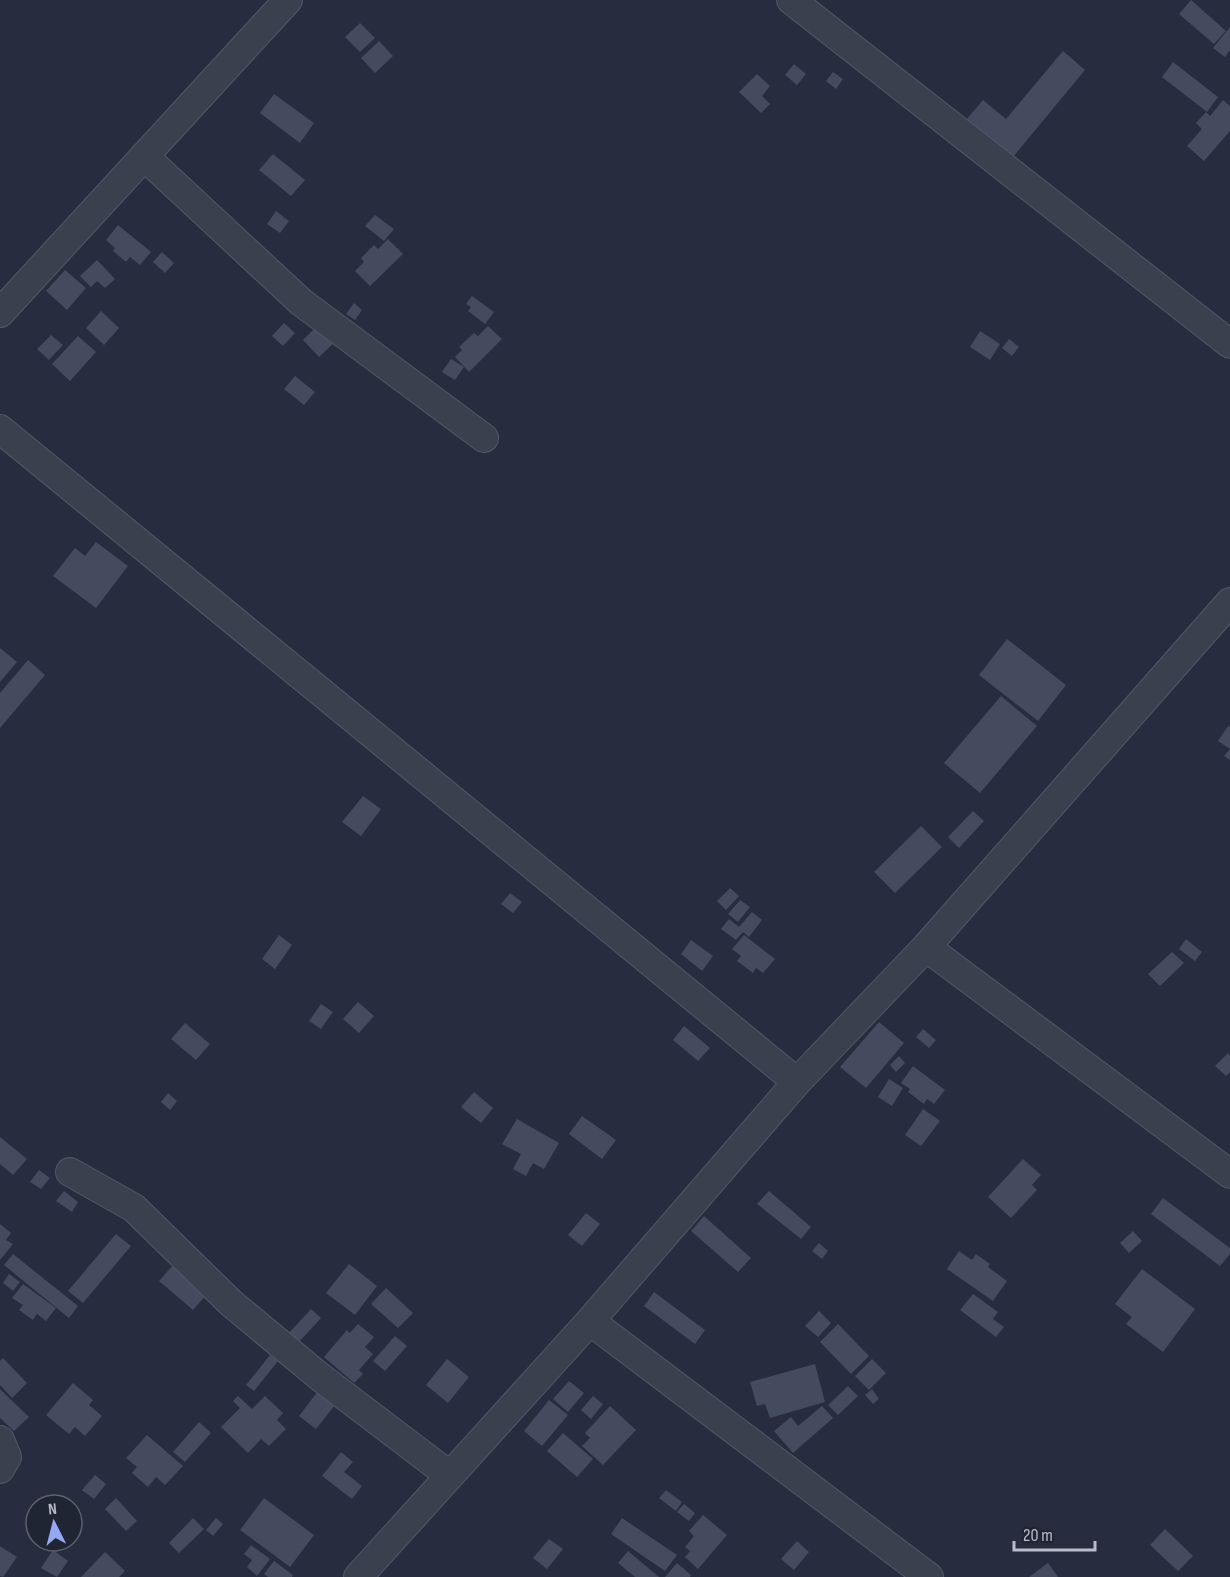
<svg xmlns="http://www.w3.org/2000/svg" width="1230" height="1577" font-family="'Sofia Sans Condensed',sans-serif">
  <rect width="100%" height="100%" fill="#272d3f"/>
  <path fill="#444b5e" d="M1191 0 1226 31 1214 44 1179 14Z
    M360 23 375 38 360 52 345 37Z
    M1230 27V50L1225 57 1213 48Z
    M379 41 393 56 375 73 361 58Z
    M1063 51 1085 70 1008 163 961 126 983 100 1006 119Z
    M1173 62 1218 97 1207 112 1162 77Z
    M794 64 806 74 797 85 785 75Z
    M833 72 843 79 836 89 826 81Z
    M757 74 770 86 762 96 770 104 761 113 739 92Z
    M274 94 314 123 300 143 260 113Z
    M1223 100 1230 106V131L1204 161 1187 146 1202 129 1196 123 1206 112 1210 116Z
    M273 154 305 180 291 196 259 170Z
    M276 211 289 221 280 233 267 224Z
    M375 215 394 229 384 241 365 226Z
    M118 225 151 252 140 265 130 257 126 262 113 251 115 248 106 240Z
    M388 239 403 254 370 286 355 271 364 262 361 258 374 245 378 249Z
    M162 252 174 263 165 273 153 262Z
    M97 260 115 279 105 288 97 281 91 287 80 276Z
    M65 270 86 288 67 310 46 291Z
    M472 296 494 312 485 324 468 311 471 307 466 304Z
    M354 303 362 310 355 320 346 314Z
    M101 311 119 328 104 345 86 328Z
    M321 322 337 340 319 357 303 340Z
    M284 323 295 333 283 346 272 336Z
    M488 326 502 339 469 372 455 357 462 350 459 347 474 333 478 336Z
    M980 331 1000 344 990 360 970 347Z
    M51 335 63 345 49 360 37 349Z
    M78 336 96 352 70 381 52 364Z
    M1009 339 1019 347 1012 356 1002 348Z
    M451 359 464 367 455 380 442 372Z
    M295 376 315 392 304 405 284 389Z
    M96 542 128 566 96 608 53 576 75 548 85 556Z
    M1007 639 1066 685 1038 721 979 675Z
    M0 648 17 662 0 682Z
    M28 660 45 675 0 728V693Z
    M1001 696 1037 726 980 793 944 763Z
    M1228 726 1230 727V760L1224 756 1230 749 1218 741Z
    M363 796 381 809 361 836 342 822Z
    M973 811 984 821 959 848 948 837Z
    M921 826 942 847 895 893 874 872Z
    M730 888 739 896 726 910 717 901Z
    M510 893 522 902 513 913 501 904Z
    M740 900 750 907 738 922 728 914Z
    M752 912 762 920 749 937 743 932 736 940 721 929 729 919 739 927Z
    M279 935 292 945 275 969 262 959Z
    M744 935 775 959 763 973 756 968 753 973 737 961 741 956 732 949Z
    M1186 939 1202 952 1195 961 1179 949Z
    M691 940 713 956 702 971 681 954Z
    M1172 952 1184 963 1160 986 1148 974Z
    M358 1002 374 1016 359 1033 343 1019Z
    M321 1004 333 1012 321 1029 309 1021Z
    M879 1022 904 1043 866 1088 840 1067Z
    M185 1023 210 1044 196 1060 171 1039Z
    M684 1026 710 1048 698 1061 673 1040Z
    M923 1029 936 1040 929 1048 916 1037Z
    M1228 1053 1230 1056V1072L1226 1076 1215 1066Z
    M899 1056 905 1063 896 1072 890 1065Z
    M913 1066 945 1090 934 1104 927 1099 924 1104 908 1092 910 1089 901 1083Z
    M889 1079 903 1088 892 1106 878 1097Z
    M474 1092 493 1108 481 1123 461 1107Z
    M168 1093 177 1101 170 1110 161 1102Z
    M923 1109 940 1121 921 1146 905 1135Z
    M582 1116 616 1140 602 1159 569 1134Z
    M517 1119 559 1143 544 1169 533 1163 526 1176 513 1169 521 1154 502 1144Z
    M0 1137 27 1159 13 1175 0 1164Z
    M1023 1159 1041 1175 1032 1185 1037 1190 1011 1218 988 1197Z
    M39 1170 50 1178 41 1189 30 1182Z
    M64 1191 78 1202 72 1212 56 1201Z
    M769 1191 811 1227 801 1239 757 1204Z
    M1163 1198 1230 1248V1254L1220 1266 1151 1214Z
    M586 1213 600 1224 582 1246 568 1235Z
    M704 1216 751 1258 738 1272 691 1231Z
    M0 1224 11 1233 6 1240 13 1244 0 1260Z
    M1133 1231 1142 1241 1129 1253 1120 1243Z
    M116 1234 131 1246 83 1303 68 1291Z
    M819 1243 828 1251 822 1259 812 1251Z
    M959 1251 972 1260 976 1254 990 1264 988 1267 1007 1281 993 1301 947 1269Z
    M13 1254 78 1306 69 1318 4 1265Z
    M349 1264 377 1286 355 1315 326 1293Z
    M173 1265 207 1294 193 1310 159 1281Z
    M1142 1269 1195 1309 1163 1352 1126 1324 1132 1317 1115 1304Z
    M9 1274 20 1282 13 1291 3 1283Z
    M23 1284 56 1308 46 1321 37 1314 33 1320 19 1310 23 1305 12 1298Z
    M386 1288 413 1313 398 1328 371 1304Z
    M654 1292 705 1330 695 1344 644 1306Z
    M973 1294 998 1312 993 1319 1004 1327 996 1337 960 1310Z
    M311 1309 321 1318 299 1342 289 1333Z
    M819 1311 831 1323 818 1337 805 1326Z
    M358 1324 374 1337 365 1347 373 1354 359 1370 363 1374 354 1383 324 1357 347 1330 350 1333Z
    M838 1324 869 1356 851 1374 820 1342Z
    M395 1336 407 1346 385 1371 373 1361Z
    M270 1355 278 1361 254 1391 246 1385Z
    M3 1358 27 1383 12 1398 0 1385V1361Z
    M447 1359 469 1377 448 1403 426 1385Z
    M872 1359 886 1373 869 1390 855 1376Z
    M815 1364 825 1402 770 1418 765 1404 757 1406 750 1382Z
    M569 1381 584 1393 568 1412 553 1399Z
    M73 1383 93 1400 89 1405 102 1416 85 1436 75 1427 69 1434 46 1415Z
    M848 1386 858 1396 838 1415 828 1405Z
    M0 1389 29 1417 14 1431 0 1418Z
    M872 1389 879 1399 873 1404 865 1395Z
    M318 1391 335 1405 316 1429 299 1416Z
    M238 1396 252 1409 265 1396 283 1413 277 1420 286 1429 269 1446 261 1439 248 1453 221 1427 240 1408 233 1401Z
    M593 1396 603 1404 591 1419 581 1410Z
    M549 1400 568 1415 542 1446 524 1431Z
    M610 1406 636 1430 603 1465 582 1446 590 1438 585 1433Z
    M822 1406 833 1418 793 1453 774 1431 791 1417 798 1426Z
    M199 1422 211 1433 185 1462 173 1452Z
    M563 1433 593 1459 577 1477 547 1451Z
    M147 1435 183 1466 165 1485 156 1477 148 1487 132 1473 137 1467 126 1458Z
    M341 1452 353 1462 344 1472 362 1486 352 1499 322 1476Z
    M95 1475 106 1484 94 1499 82 1490Z
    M666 1490 682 1502 676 1511 659 1498Z
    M116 1498 137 1521 126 1531 105 1509Z
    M264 1498 314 1535 290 1567 240 1530Z
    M684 1504 695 1513 689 1521 677 1512Z
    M703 1515 727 1535 698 1569 685 1557 690 1551 685 1547 694 1536 689 1531Z
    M193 1518 204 1529 179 1553 169 1543Z
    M216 1518 223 1524 213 1536 206 1530Z
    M622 1518 677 1555 665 1571 611 1534Z
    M1165 1529 1193 1556 1178 1571 1150 1545Z
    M549 1539 563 1549 547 1569 533 1558Z
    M797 1541 809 1552 794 1570 781 1559Z
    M251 1545 270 1559 257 1576 247 1567 252 1560 244 1554Z
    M0 1546 17 1557 3 1577 0 1576Z
    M53 1550 68 1561 57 1577 41 1568Z
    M628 1551 659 1577H635L618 1563Z
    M105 1552 125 1571 119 1577H81Z
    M274 1561 293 1575 292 1577H268L264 1574Z
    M677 1563 691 1575 690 1577H665Z
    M1048 1563 1058 1577H1029Z"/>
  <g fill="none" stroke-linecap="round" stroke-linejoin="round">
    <defs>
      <path id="minor" d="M791 0 1230 344
        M144 156 301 302 484 438
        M0 313 288 0
        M0 429 797 1082
        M926 947 1230 1174
        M70 1172 134 1208 231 1303 320 1377 449 1475
        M590 1321 929 1577
        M0 1440 7 1457 0 1469
        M358 1577 590 1321 797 1082 926 947 1230 602"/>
    </defs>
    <use href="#minor" stroke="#535867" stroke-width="30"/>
    <use href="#minor" stroke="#3b404f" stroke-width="28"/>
  </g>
  <g transform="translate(54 1523) rotate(354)"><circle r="28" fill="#202534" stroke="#5d6170" stroke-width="1.5"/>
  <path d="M0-4.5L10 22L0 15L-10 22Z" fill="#95a9f2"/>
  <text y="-9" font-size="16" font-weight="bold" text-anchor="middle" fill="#b8bcca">N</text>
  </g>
  <path d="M1014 1541v9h81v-9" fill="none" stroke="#b8bcca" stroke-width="3"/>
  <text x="1023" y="1541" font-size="18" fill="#b8bcca" stroke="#202534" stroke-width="4.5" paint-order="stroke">20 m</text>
</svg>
